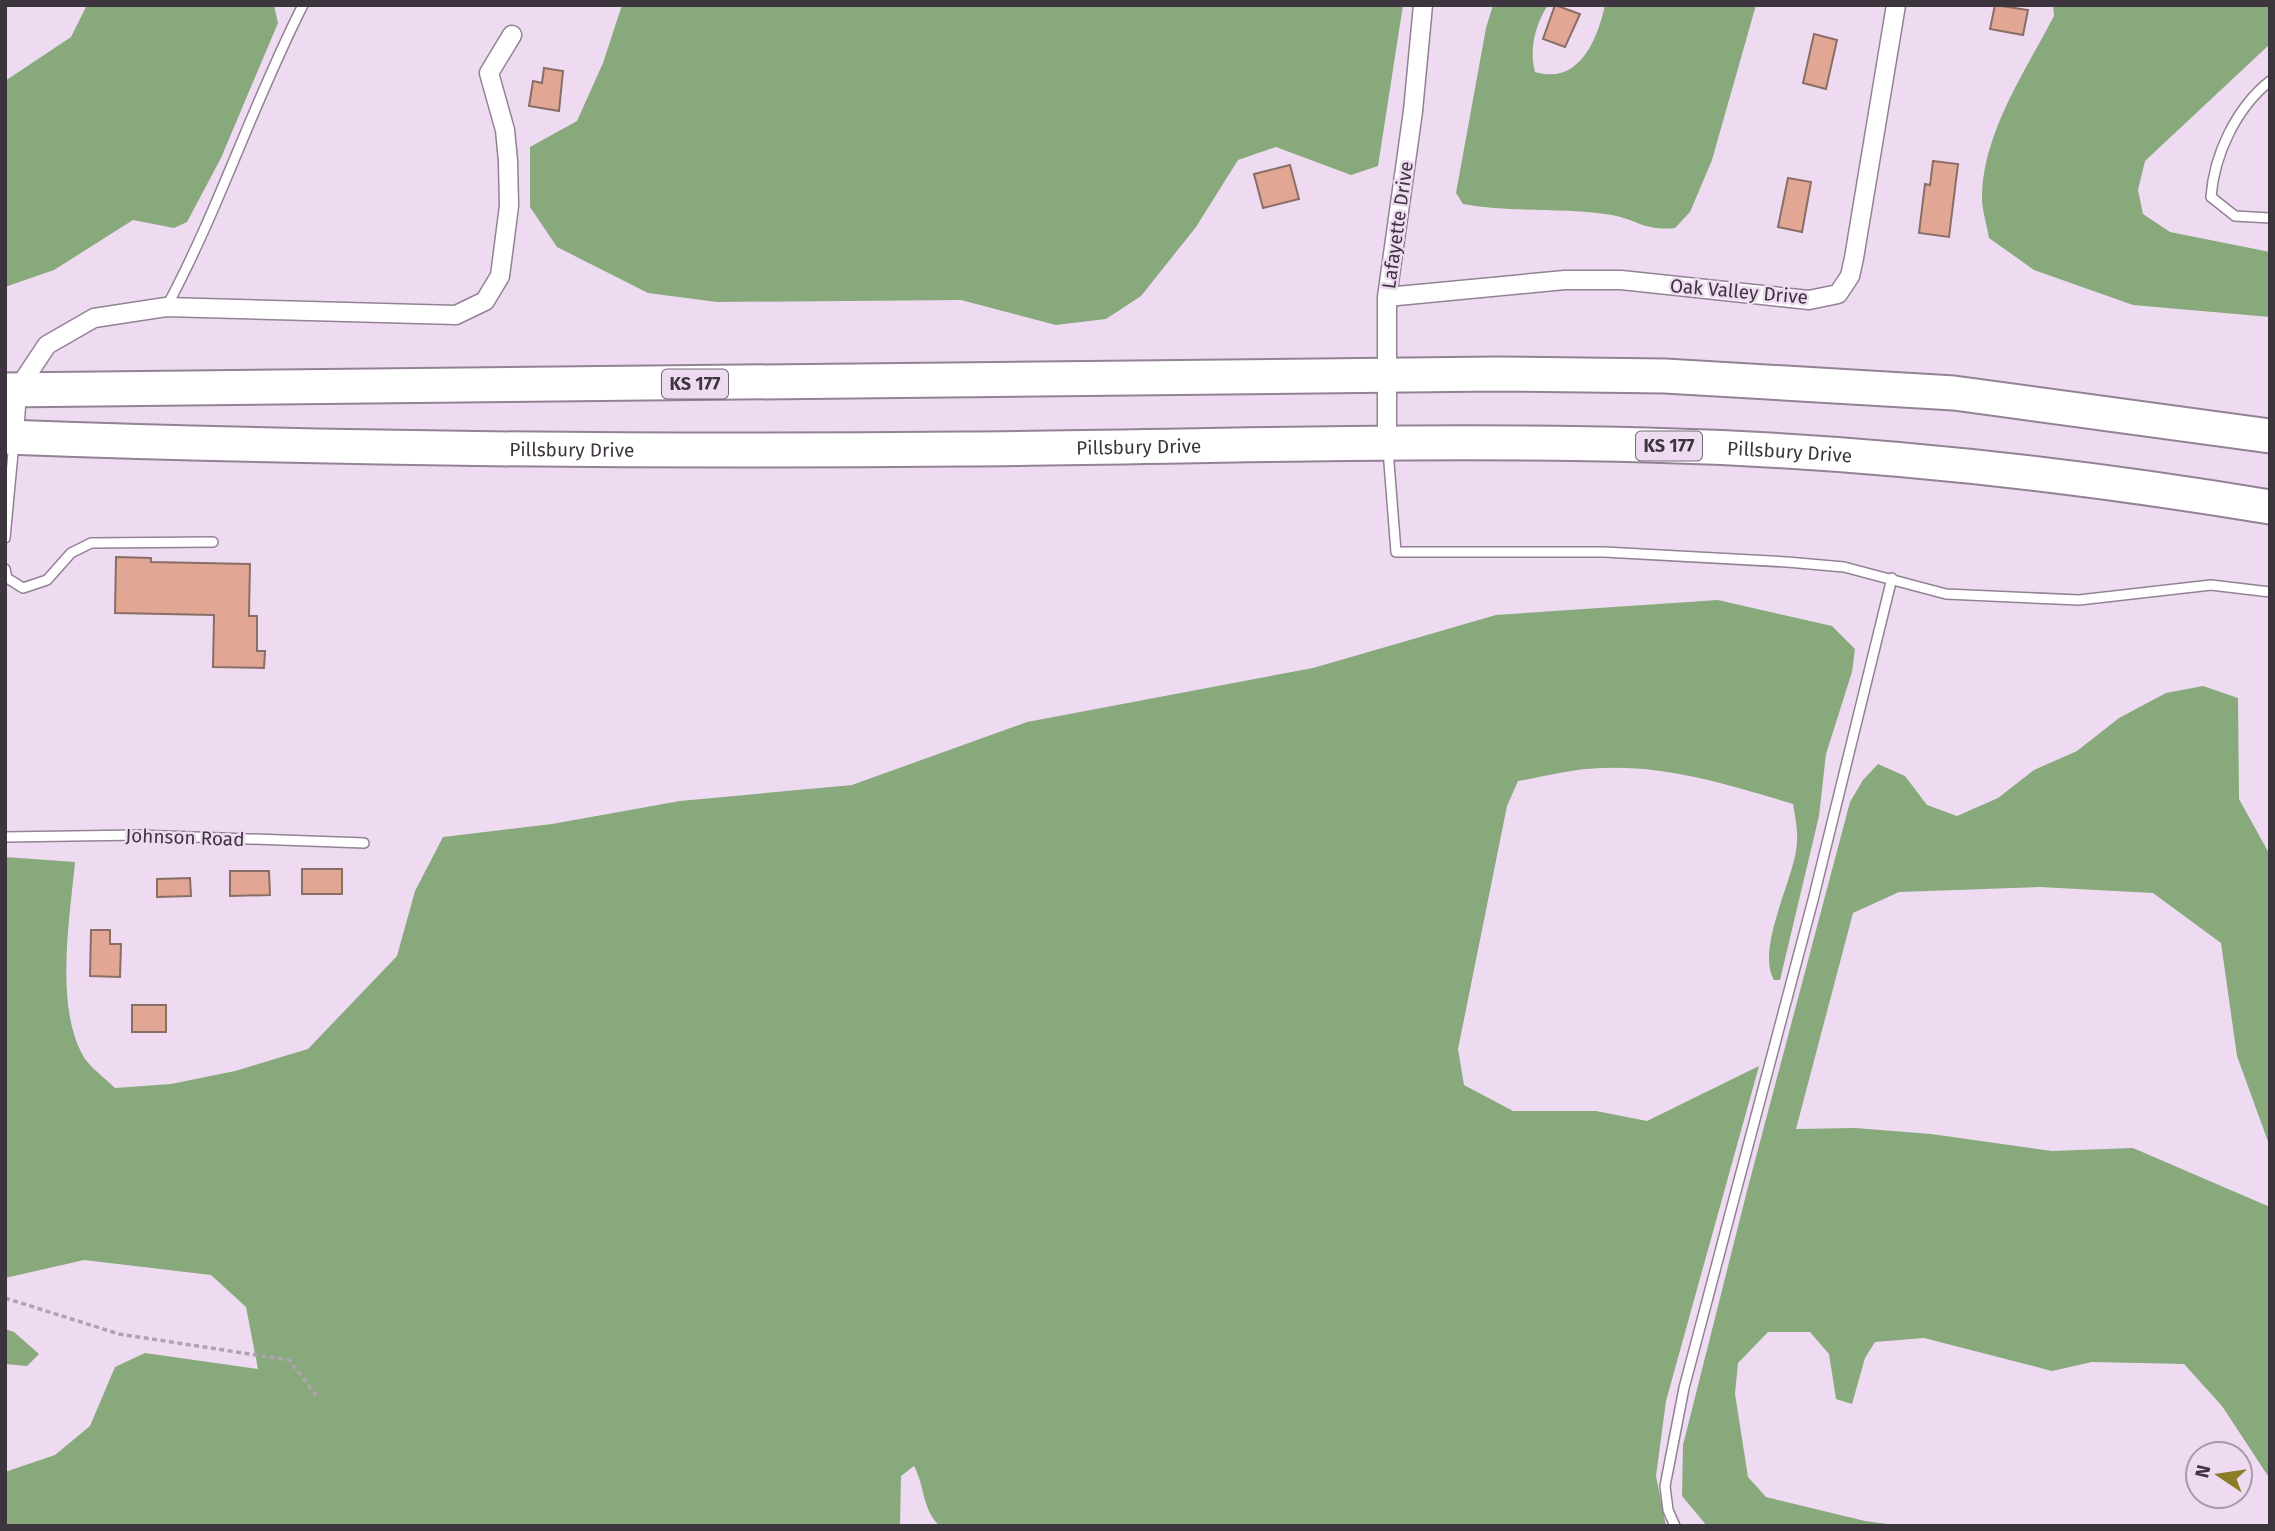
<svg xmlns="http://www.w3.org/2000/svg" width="2275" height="1531" font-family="'Fira Sans',sans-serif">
  <rect width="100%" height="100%" fill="#eedbf1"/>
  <path fill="#87a97c" d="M87 5H274L278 23 221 158 187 222 174 228 133 220 54 270 5 287V81L71 37Z
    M622 5H1403L1378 166 1351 175 1276 147 1238 160 1196 227 1141 296 1106 319 1056 325 961 300 717 302 648 293 557 247 530 207V147L577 121 603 63Z
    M1493 5H1548C1535 25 1529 49 1535 72 1579 85 1597 41 1605 5H1756L1712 160 1690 212 1675 228C1644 231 1638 220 1612 215 1563 207 1512 213 1463 204L1456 193 1486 28Z
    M2053 5H2270V44L2145 161 2138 190 2143 214 2170 232 2270 252V317L2133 305 2034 270 1989 238C1987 226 1983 213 1982 201 1981 135 2025 72 2054 16Z
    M1718 600 1832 626 1855 649 1852 672 1826 754 1819 816 1780 980H1774C1755 948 1796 876 1797 842 1798 830 1795 816 1793 804 1727 784 1658 762 1587 769 1564 771 1541 777 1518 781L1507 806 1458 1049 1464 1085 1513 1111H1596L1647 1121 1759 1066 1666 1401 1656 1476 1666 1526H940C922 1510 925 1486 914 1466L901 1476 900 1526H5V1472L55 1455 90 1426 115 1367 145 1353 258 1369 246 1307 211 1275 84 1260 5 1278V857L75 862C70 917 55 1003 82 1054 88 1066 105 1078 115 1088L171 1084 235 1071 308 1049 397 956 415 891 443 837 552 824 680 801 852 785 1027 722 1313 668 1496 615Z
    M2203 686 2238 698 2239 799 2270 855V1147L2237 1056 2221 943 2153 893 2040 887 1899 892 1853 913 1796 1129 1855 1128 1931 1134 2052 1151 2133 1148 2270 1207V1479L2222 1406 2184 1364 2092 1362 2052 1371 1924 1338 1875 1342 1865 1358 1852 1404 1836 1399 1829 1354 1810 1332H1768L1738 1363 1735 1394 1748 1477 1766 1497 1865 1521 1903 1526H1707L1682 1496 1683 1445 1747 1191 1850 802 1863 780 1878 764 1905 776 1927 805 1957 816 1998 798 2034 770 2077 751 2119 718 2166 693Z
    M5 1329 14 1332 39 1354 27 1366 5 1364Z"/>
  <path fill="#e1a794" stroke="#886e65" stroke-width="2" d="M1555 5 1580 14 1565 47 1543 39Z
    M1995 5 2028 10 2023 35 1990 29Z
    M1814 34 1837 40 1826 89 1803 83Z
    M544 68 563 71 559 111 529 106 533 81 542 83Z
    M1933 161 1958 164 1949 237 1919 233 1925 184 1930 185Z
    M1290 165 1299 199 1263 208 1254 174Z
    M1788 178 1811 182 1802 232 1778 227Z
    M116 557 151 558V562L250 564 249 616H257V651H265L264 668 213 667 214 615 115 613Z
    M302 869H342V894H302Z
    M230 871H269L270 895 230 896Z
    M190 878 191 896 157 897V879Z
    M91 930H110V944H121L120 977 90 976Z
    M132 1005H166V1032H132Z"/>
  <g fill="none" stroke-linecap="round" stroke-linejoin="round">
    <defs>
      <path id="lane" d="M2270 81C2236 108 2214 155 2211 197L2235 216 2270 218
        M167 306C219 209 253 103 303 5
        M1388 450 1396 552H1604L1787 562 1844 567 1946 594 2079 600 2211 585 2270 592
        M5 538 14 442
        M5 569 7 578 23 588 47 580 71 553 91 543 213 542
        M5 837 139 835 364 843
        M1675 1526 1668 1510 1665 1486 1684 1388 1813 900 1892 578"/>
      <path id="street" d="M1387 297 1565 280H1621L1809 300 1838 294 1850 276 1854 258 1896 5
        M14 437 17 390 47 345 94 318 166 307 456 315 485 301 500 276 509 206 508 161 505 130 489 73 512 35
        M1387 445V297L1413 111 1423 5"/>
      <g id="highway">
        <path d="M5 390 1497 374 1665 376 1954 393 2270 436"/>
        <path id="s1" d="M5 437C324 449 643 452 963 449 1190 447 1419 439 1646 445 1855 450 2064 473 2270 507"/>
      </g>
    </defs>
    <use href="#lane" stroke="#938195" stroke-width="12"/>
    <use href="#street" stroke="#938195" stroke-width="21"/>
    <use href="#highway" stroke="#938195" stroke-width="37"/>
    <path stroke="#b0a1b2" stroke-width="3.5" stroke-dasharray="5 3.5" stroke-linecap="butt" d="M5 1298 119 1334 289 1360 318 1398"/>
    <use href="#lane" stroke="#fff" stroke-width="9"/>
    <use href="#street" stroke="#fff" stroke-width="18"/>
    <use href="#highway" stroke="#fff" stroke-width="33"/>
  </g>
  <g text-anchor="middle" stroke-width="5" stroke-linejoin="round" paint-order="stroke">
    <g fill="#eedbf1" stroke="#726774" stroke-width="2">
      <rect x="662" y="369.5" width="66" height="29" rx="5"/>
      <rect x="1636" y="431.5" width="66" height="29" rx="5"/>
    </g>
    <g font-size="18" font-weight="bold" fill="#3d353e">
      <text x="695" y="390">KS 177</text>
      <text x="1669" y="452">KS 177</text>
    </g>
    <g font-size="19" fill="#3d353e" stroke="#eedbf1">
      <text transform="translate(1397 225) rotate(-82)" y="7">Lafayette Drive</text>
      <text transform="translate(1739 291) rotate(5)" y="7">Oak Valley Drive</text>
      <text dy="7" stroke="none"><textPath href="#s1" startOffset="1134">Pillsbury Drive</textPath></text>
      <text dy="7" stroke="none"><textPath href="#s1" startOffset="567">Pillsbury Drive</textPath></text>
      <text dy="7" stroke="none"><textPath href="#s1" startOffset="1785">Pillsbury Drive</textPath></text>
      <text transform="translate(185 837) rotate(2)" y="7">Johnson Road</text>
    </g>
  </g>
  <rect width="2275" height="1531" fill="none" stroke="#3d353e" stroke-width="14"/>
  <g transform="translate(2219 1475) rotate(283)"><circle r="33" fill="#eedbf1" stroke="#a799a9" stroke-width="2"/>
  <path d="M0-5L12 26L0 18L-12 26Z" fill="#8a7d24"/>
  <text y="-10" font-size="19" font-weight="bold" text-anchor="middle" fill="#3d353e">N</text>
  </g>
</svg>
